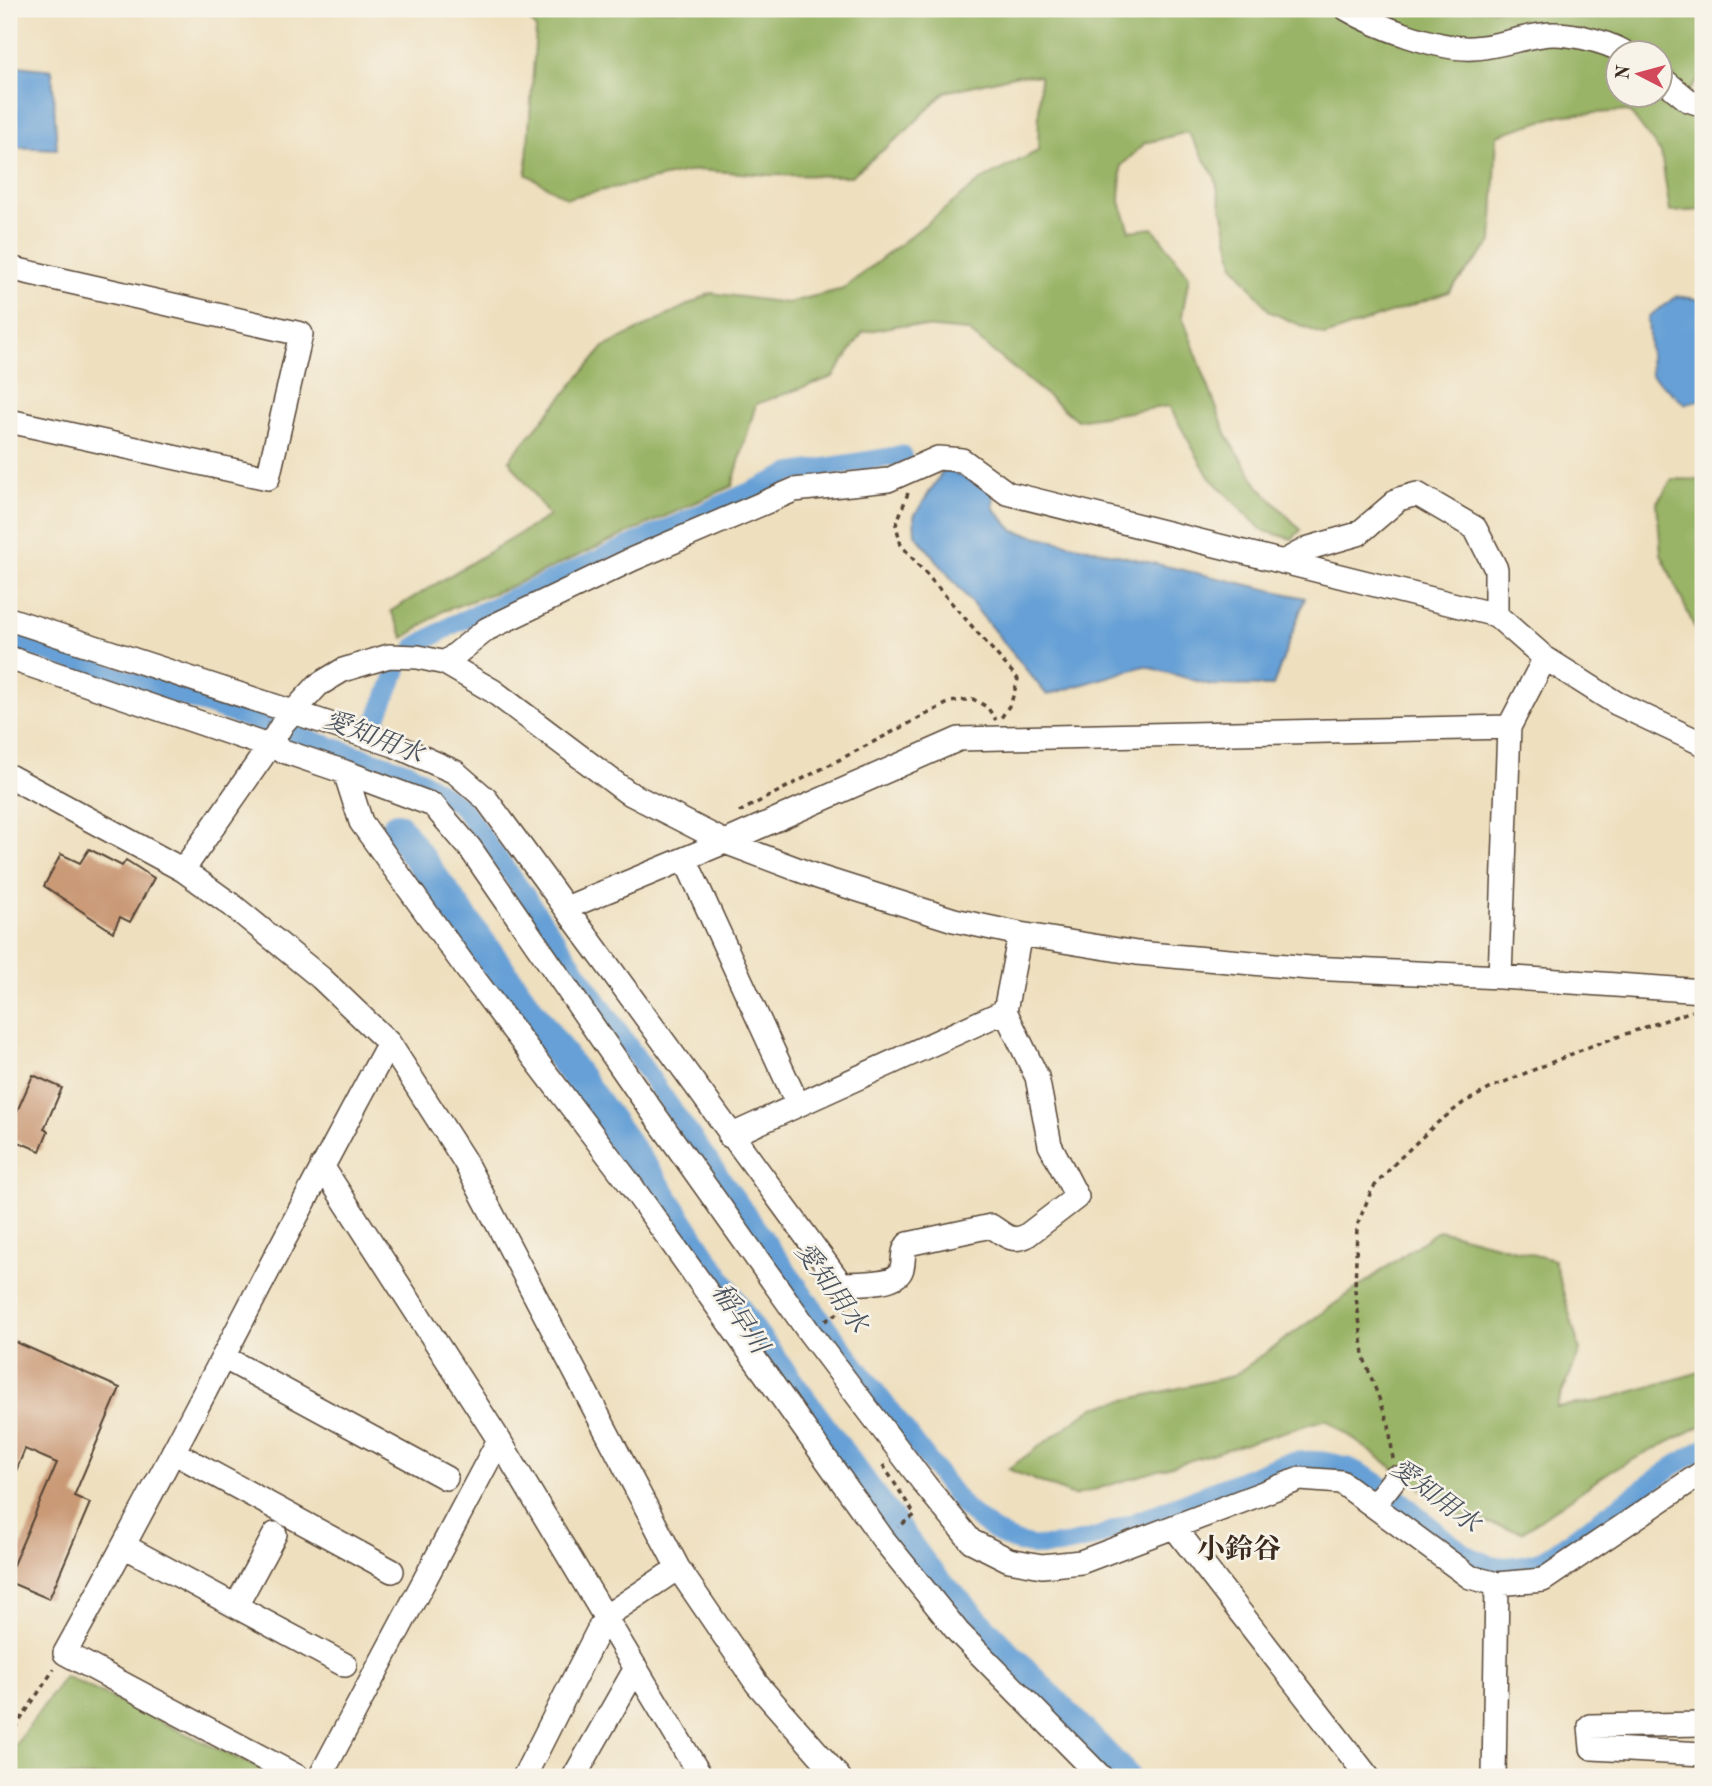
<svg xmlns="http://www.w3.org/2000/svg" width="1712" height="1786" font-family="'Old Standard TT','Noto Serif JP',serif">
  <rect width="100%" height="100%" fill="#f7f3e8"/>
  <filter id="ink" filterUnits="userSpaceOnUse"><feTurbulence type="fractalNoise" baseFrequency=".0143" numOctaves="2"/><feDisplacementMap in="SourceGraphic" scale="14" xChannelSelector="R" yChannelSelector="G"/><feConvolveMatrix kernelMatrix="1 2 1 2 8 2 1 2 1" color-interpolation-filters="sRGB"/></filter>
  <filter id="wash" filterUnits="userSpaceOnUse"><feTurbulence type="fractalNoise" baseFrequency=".00686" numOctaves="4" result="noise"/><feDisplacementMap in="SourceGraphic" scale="28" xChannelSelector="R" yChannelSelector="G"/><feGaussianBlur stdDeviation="1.57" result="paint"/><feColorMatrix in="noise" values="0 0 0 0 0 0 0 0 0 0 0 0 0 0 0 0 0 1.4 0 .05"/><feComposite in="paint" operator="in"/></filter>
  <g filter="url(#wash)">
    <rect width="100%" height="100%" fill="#eedfbe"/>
    <path fill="#99b466" stroke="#6a6f42" stroke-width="2" fill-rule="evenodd" d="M522 9H1703V74L1673 111 1703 117V210L1670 212 1661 153 1629 111 1561 115 1497 135 1492 242 1449 292 1325 336 1270 312 1234 265 1215 177 1188 132 1145 143 1121 166 1120 202 1130 231 1153 228 1189 276 1182 316 1227 436 1259 487 1301 530 1292 539 1262 530 1209 477 1169 406 1077 420 968 331 900 325 863 332 833 377 756 404 732 486 507 588 443 611 404 638 391 611 549 516 509 460 604 347 711 293 787 303 843 289 983 179 1038 151 1040 76 1018 75 945 92 904 133 851 176 770 175 697 170 567 198 526 174 536 29ZM1618 52H1660V94H1618Z
      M1672 479 1703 480V646L1661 554 1657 503Z
      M1439 1230 1554 1260 1580 1351 1556 1407 1600 1401 1703 1371V1425L1612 1470 1522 1532 1458 1515 1326 1419 1074 1496 1008 1469 1094 1407 1233 1376Z
      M65 1676 277 1777H9V1754Z"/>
    <path fill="#66a0d6" stroke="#50657a" stroke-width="2" d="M9 65 52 70 57 149 9 147Z
      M1677 296 1703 300V397L1701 400 1685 404 1651 375 1648 317Z
      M945 468 993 492 994 509 1014 531 1305 598 1273 686 1211 685 1144 666 1047 695 915 534 914 516Z"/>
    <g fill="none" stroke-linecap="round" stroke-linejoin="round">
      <path stroke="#66a0d6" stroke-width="19" d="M9 640 409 772 461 806 521 889 668 1103 828 1328 963 1506C1010 1550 1039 1555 1099 1536L1281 1464C1351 1446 1391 1493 1440 1534 1458 1549 1478 1564 1502 1566 1517 1567 1530 1563 1544 1559L1674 1466 1703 1449
        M415 647 454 624 791 473 903 455
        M374 724 397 671"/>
      <path stroke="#66a0d6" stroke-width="32" d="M397 828 650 1179 748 1329 927 1573 1124 1777"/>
    </g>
    <g id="blocks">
      <path fill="#ca9a77" d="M89 849 122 866 126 860 154 878 130 922 120 917 113 932 44 886 61 854 80 863Z
        M33 1075 62 1088 44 1129 48 1131 40 1151 9 1138V1113L15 1116Z
        M9 1339 120 1388 74 1496 90 1503 49 1599 9 1582V1574L57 1463 25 1449 9 1488Z"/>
    </g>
  </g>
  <g filter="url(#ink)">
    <use href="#blocks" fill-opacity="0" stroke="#564536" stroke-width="2"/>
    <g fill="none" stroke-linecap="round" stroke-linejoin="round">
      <defs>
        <path id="minor" d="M1347 9C1377 27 1439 50 1473 48 1497 47 1519 38 1542 35 1565 31 1605 41 1624 52
          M1660 77 1688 100 1703 105
          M9 268 301 334 268 478 9 421
          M1283 562 1309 548 1358 534 1399 499 1417 494 1475 528 1496 569V615
          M9 619 394 745 455 772 486 799 841 1284C855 1283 895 1285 901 1271 905 1262 901 1252 908 1244L991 1226C1004 1234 1011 1243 1026 1236L1077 1197 1050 1145 1037 1077 1005 1011 1020 934
          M9 658 345 772 433 805 470 848 637 1090 809 1332 926 1486 971 1541 1009 1560 1042 1566 1081 1562 1300 1479 1341 1482 1470 1577 1497 1584 1543 1580 1703 1472
          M445 663 487 629 633 559 794 490 888 480 938 458 962 460 1007 493 1496 615 1545 658 1616 703 1703 744
          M345 772 361 822 466 968 630 1184 883 1539 958 1632 1101 1777
          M9 776 183 870 233 906 321 978 389 1043 464 1160 678 1568 757 1684 839 1777
          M685 859 798 1105
          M183 870 269 747 283 723 318 685 343 670 389 656 418 657 445 663 493 691 627 792 725 842 818 877 954 920 1020 934 1137 953 1310 968 1500 977 1703 991
          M566 908 725 842 959 739 1509 727
          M1500 977 1509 727 1545 658
          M730 1136 1005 1011
          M223 1357 446 1478
          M499 1440 701 1777
          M173 1452 392 1571
          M1374 1505 1395 1478
          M1174 1527 1368 1777
          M124 1546 345 1665
          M236 1606 275 1534
          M1703 1724 1590 1726 1592 1748 1703 1754
          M298 1777 65 1653C177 1452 278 1246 389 1043
          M320 1777 499 1440 322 1166
          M524 1777 605 1617 678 1568
          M574 1777 636 1668
          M1494 1777 1497 1584"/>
      </defs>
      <use href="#minor" stroke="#564536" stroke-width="26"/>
      <path stroke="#564536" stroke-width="3.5" stroke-dasharray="5 5" stroke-linecap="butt" d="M908 493 896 525 901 545 1018 679 1011 703 1001 718
        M739 812 950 702 973 699 987 707 996 720
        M825 1321 851 1305
        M1393 1459 1389 1425 1365 1361 1355 1290 1357 1226 1372 1189 1397 1161 1436 1124 1463 1103 1497 1085 1591 1046 1692 1011
        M883 1465 915 1515 898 1527
        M9 1737 54 1669"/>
      <use href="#minor" stroke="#fff" stroke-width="23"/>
    </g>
  </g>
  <g text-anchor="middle" stroke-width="5" stroke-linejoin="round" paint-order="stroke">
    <g font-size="26" font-style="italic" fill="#4a535e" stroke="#f7f3e8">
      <text transform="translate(374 736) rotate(21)" y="9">愛知用水</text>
      <text transform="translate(832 1287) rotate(54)" y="9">愛知用水</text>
      <text transform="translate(741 1318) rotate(56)" y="9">稲早川</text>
      <text transform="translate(1436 1495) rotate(37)" y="9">愛知用水</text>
    </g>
    <g font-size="28" font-weight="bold" fill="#3b2a1e" stroke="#f7f3e8">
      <text x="1239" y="1558">小鈴谷</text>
    </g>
  </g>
  <rect width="1712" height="1786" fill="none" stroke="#f7f3e8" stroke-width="35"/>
  <g transform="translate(1639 74) rotate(276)"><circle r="33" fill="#f7f3e8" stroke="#aca397" stroke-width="2"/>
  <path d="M0-5L12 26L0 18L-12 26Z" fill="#d1495b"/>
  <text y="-10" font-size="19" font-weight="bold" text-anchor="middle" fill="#3b2a1e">N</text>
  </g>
</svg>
